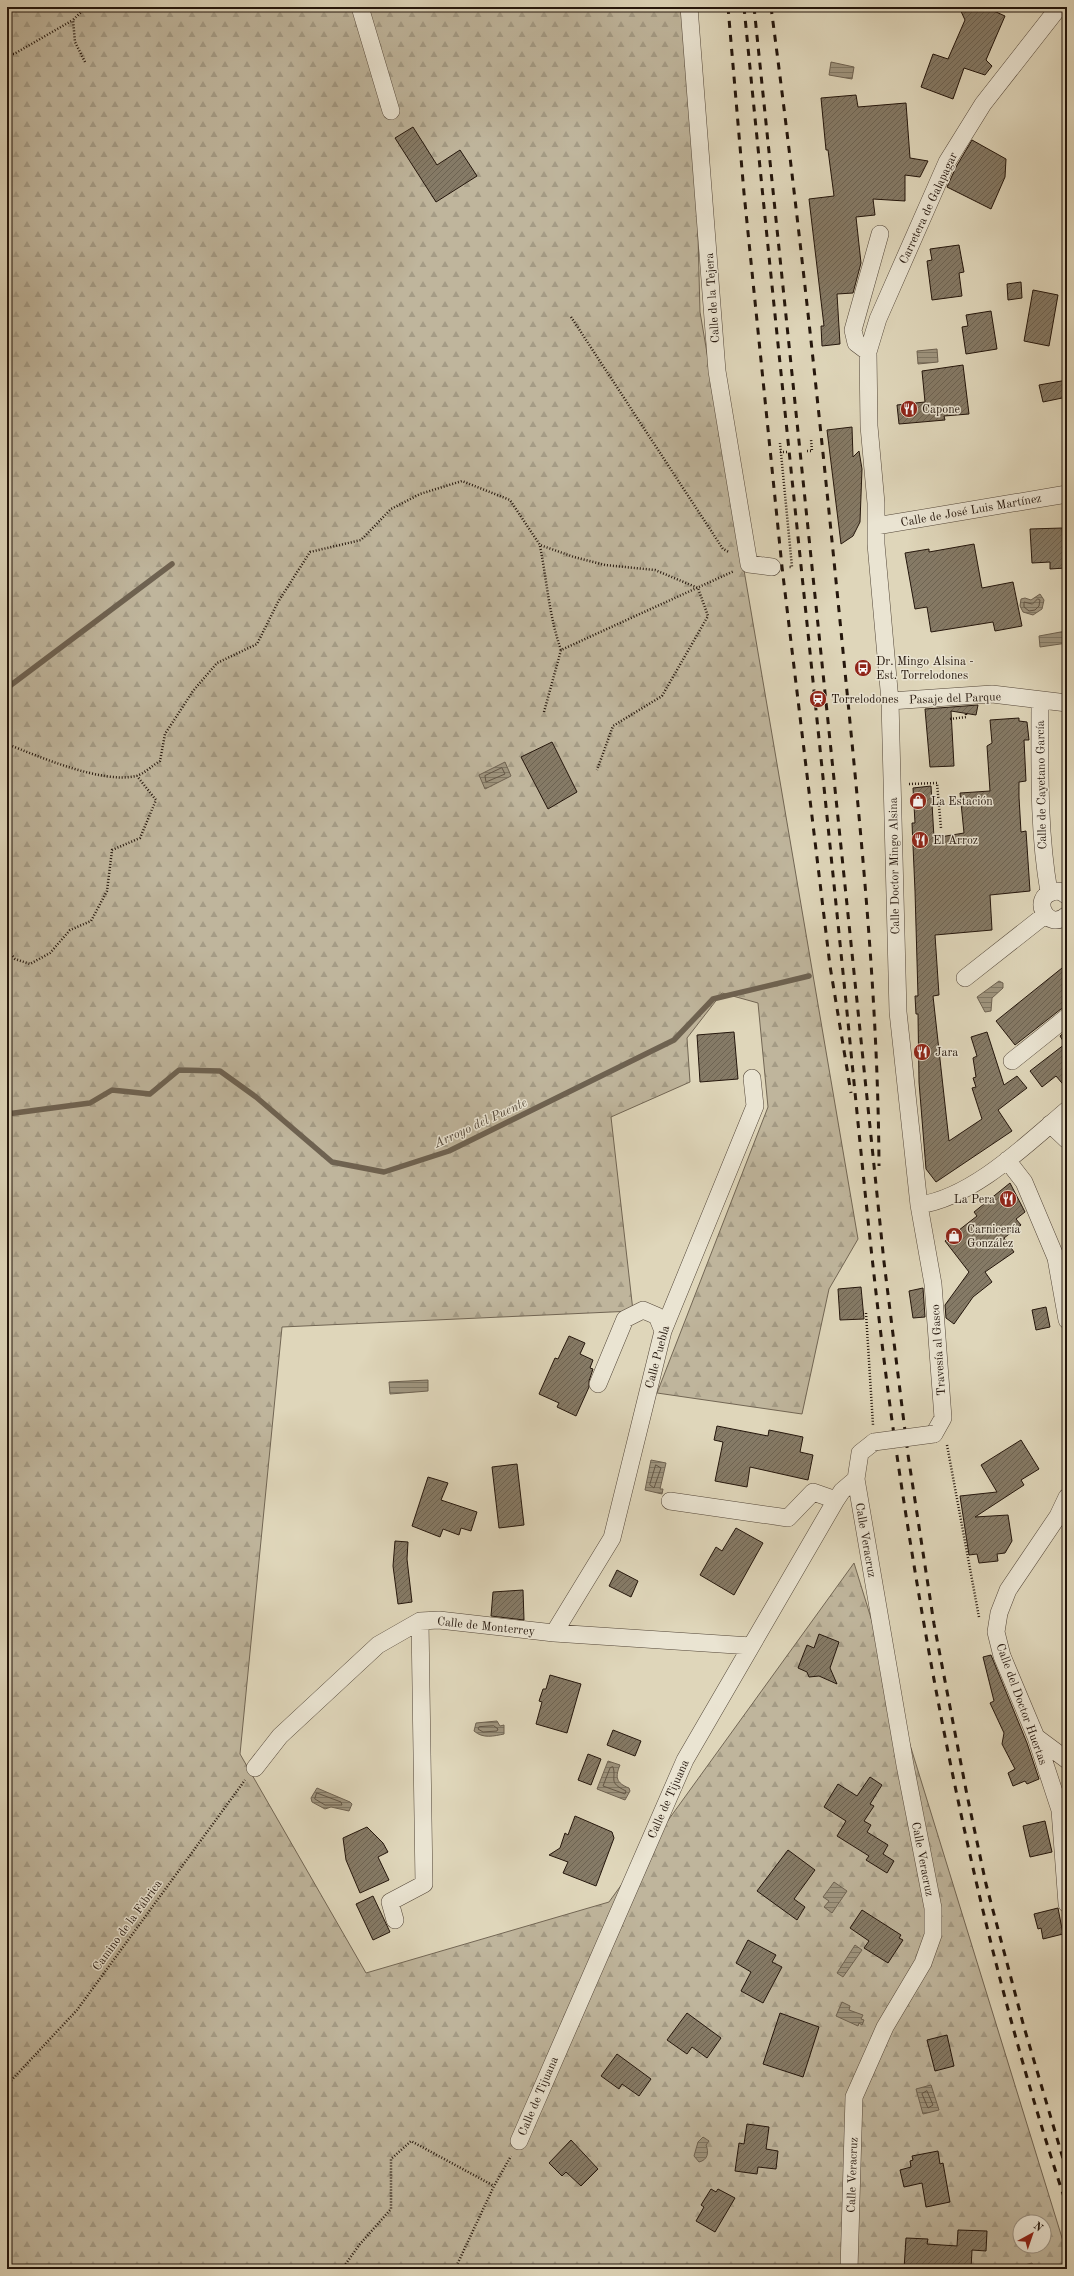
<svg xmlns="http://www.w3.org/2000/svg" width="1074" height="2276" font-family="'Old Standard TT',serif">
  <defs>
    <pattern id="forest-firs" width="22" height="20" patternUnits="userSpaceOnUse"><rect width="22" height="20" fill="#bfb59c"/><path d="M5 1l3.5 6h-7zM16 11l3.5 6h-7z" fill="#a49b85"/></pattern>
    <pattern id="water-rules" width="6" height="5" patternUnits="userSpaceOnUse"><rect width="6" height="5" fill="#9f957f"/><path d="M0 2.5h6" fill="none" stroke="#817966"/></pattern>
    <pattern id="building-hatch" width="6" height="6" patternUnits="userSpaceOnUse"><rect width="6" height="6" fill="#857a66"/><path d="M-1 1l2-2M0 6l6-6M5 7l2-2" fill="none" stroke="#6d6352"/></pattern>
  </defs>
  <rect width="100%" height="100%" fill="#dfd6ba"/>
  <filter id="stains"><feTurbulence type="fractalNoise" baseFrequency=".005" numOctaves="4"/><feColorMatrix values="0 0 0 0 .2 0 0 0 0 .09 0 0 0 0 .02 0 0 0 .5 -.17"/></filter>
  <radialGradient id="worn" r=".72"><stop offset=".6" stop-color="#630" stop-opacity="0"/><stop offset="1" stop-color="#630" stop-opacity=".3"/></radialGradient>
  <path fill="url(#forest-firs)" stroke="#726654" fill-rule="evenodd" d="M7 7H692L700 312 858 1239 829 1289 802 1414 657 1393 768 1107 758 1003 722 993 687 1038 690 1082 611 1117 633 1311 282 1327 240 1754 366 1973 609 1902 854 1563 1067 2254V2269H7ZM1020 2222H1044V2246H1020Z"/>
  <path fill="url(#water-rules)" stroke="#6e6251" d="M831 62 854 67 852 79 829 75Z
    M937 349 938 362 918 364 917 351Z
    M1040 594 1044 600 1042 609 1033 615 1023 612 1020 606 1021 599 1025 598 1031 600Z
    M1066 631 1067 643 1040 647 1039 636Z
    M505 762 511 776 485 789 479 775Z
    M999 981 1003 983V988L992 998 991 1011 985 1012 977 997Z
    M428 1380V1391L390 1394 389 1382Z
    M651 1460 666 1463 660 1489H663L662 1494 645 1490Z
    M497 1721 500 1726 504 1725V1734C494 1736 483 1739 474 1731L476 1723Z
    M608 1761 620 1765C615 1777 616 1783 629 1788L630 1791 625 1800 597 1789Z
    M317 1788 350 1802 352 1804 349 1811 331 1807 325 1809 312 1802 311 1798Z
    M834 1882 847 1891 832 1913 824 1907 829 1901 823 1897Z
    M855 1945 862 1950 843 1977 837 1973Z
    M842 2002 850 2006 849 2010 863 2015 861 2019 864 2020 862 2025 859 2023 858 2026 836 2016Z
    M931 2085 939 2110 923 2114 916 2089Z
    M703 2137 709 2141 706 2145C709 2152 708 2160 699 2162L694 2156 698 2142Z
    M1032 2263 1034 2269H1010Z"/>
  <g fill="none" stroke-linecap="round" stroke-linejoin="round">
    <path stroke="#625646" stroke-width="1" d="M1038 599 1040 600 1039 606 1035 610 1029 611 1024 607V602L1032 604Z
      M502 768 505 774 486 782 485 776Z
      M656 1465 661 1468 654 1488 650 1485Z
      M494 1726 498 1729 497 1731 483 1732 478 1729 479 1727Z
      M613 1767C617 1779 607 1782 626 1791L625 1794 603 1786 610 1768Z
      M317 1793 341 1802 342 1805H325L315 1799Z
      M927 2091 933 2105 928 2108 922 2094Z"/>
    <path stroke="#6e6251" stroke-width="5.5" d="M7 688 172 564
      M7 1114 90 1103 112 1090 150 1094 179 1070 220 1071 256 1097 332 1162 384 1172 449 1151 674 1040 713 999 809 976"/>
  </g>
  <path fill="url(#building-hatch)" stroke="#24160c" d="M959 7H985L1005 16 986 60 992 66 985 75 964 68 953 99 921 87 933 54 948 59 965 20Z
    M856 95 858 107 906 103 910 158 928 161 920 177 905 175V201L873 199 875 215 856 217 861 263 853 293 837 294 840 344 822 346 821 326H824L809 199 834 196 828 150H826L821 98Z
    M413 127 437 165 460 150 477 176 436 202 395 138Z
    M972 140 1006 159 1005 177 991 209 947 187 956 167Z
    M959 245 964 272 959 273 962 296 932 300 927 261 932 260 930 249Z
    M1021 282 1022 298 1008 300 1007 284Z
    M1033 290 1058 295 1049 346 1024 341Z
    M991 311 997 349 966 354 962 327 968 326 966 315Z
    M963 365 969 414 944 416 945 420 899 424 897 405 925 402 922 371Z
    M1067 380V397L1043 402 1039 385Z
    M852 427 853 457 859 451 862 469 860 522 853 536 841 544 827 430Z
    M1062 528 1065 568 1050 569V562L1032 563 1030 529Z
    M974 544 982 588 1013 582 1022 626 995 631 993 622 931 632 927 607 915 609 905 553 929 549V552Z
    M978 705 976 715 951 711 954 766 930 767 925 709Z
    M1019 718V721L1027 722 1029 740H1024L1026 781 1019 782V797L1021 832 1026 831 1030 891 990 895 992 930 935 935 939 995 933 996 949 1141 982 1119 972 1088 976 1087 973 1078 976 1077 973 1058 977 1056 971 1037 987 1032 1004 1085 1017 1076 1027 1088 998 1110 1012 1131 936 1182 926 1169 919 1082 918 1014H916L915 996H918L915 891 912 823H915L913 788 931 786 934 838 964 833 960 793 990 791 987 746 992 743 990 720Z
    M552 742 577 792 548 809 521 757Z
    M1067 964V1007L1061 1009 1015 1045 996 1021Z
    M1067 1030V1089L1056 1076 1042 1087 1030 1071 1065 1044 1060 1036Z
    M734 1032 738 1079 700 1082 697 1035Z
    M1010 1183 1025 1212 1016 1219 1021 1225 1004 1238 1014 1252 985 1272 992 1282 973 1297 954 1324 946 1318 945 1305 969 1272 945 1241 977 1216 974 1212Z
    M861 1287 864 1319 840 1320 838 1289Z
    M923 1288 925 1317 913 1318 909 1291Z
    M1046 1307 1050 1327 1036 1330 1032 1310Z
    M569 1336 585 1343 580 1354 593 1360 590 1368 593 1369 589 1381V1387L576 1416 557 1407 559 1403 539 1394 555 1358 558 1359Z
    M717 1426 768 1436 769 1430 803 1437 800 1452 813 1455 808 1480 750 1467 747 1487 715 1481 723 1442 714 1440Z
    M1021 1440 1039 1469 1021 1480 1024 1485 975 1517 1008 1515 1012 1541 1005 1553 997 1554 998 1561 979 1563 977 1554 969 1555 960 1496 997 1492 981 1465Z
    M517 1464 524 1525 499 1528 492 1467Z
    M428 1477 448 1483 441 1500 477 1512 471 1531 461 1528 459 1535 443 1529 440 1537 412 1526Z
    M736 1528 763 1543 734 1595 700 1575 716 1547 722 1551Z
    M395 1541 408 1542 407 1559 412 1602 398 1604 393 1566Z
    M617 1570 638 1581 631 1597 609 1586Z
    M523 1590 524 1620 491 1616 493 1592Z
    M819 1634 839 1642 830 1668 837 1684 819 1676 809 1677 807 1672 798 1668 807 1645 814 1648Z
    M991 1655 1027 1743 1039 1779 1027 1784 1025 1781 1013 1786 1008 1773 1015 1769 1002 1744 1004 1733 990 1703 994 1701 983 1657Z
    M550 1675 581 1684 567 1733 536 1724 542 1702 539 1701 543 1689H546Z
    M613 1730 641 1741 635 1756 607 1745Z
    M588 1754 601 1759 591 1785 578 1780Z
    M870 1777 882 1785 870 1804 874 1806 864 1821 871 1825 867 1832 888 1845 883 1854 894 1861 887 1873 866 1860 869 1856 837 1836 846 1821 824 1807 838 1784 857 1796Z
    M575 1816 612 1832 614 1838 596 1886 563 1873 568 1862 549 1855 560 1848 565 1833 568 1835Z
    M1045 1821 1052 1852 1030 1857 1023 1826Z
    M367 1827 383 1843 388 1852 378 1857 389 1880 360 1893 346 1860 343 1838Z
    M788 1850 815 1870 794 1899 805 1907 797 1920 757 1891Z
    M373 1896 390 1932 373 1940 356 1904Z
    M1058 1908 1063 1934 1043 1939 1041 1928 1038 1929 1034 1914Z
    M862 1910 901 1935 899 1938 903 1940 888 1963 864 1948 869 1941 850 1928Z
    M748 1940 776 1955 772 1962 782 1967 763 2003 741 1991 751 1972 736 1963Z
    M687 2013 721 2038 707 2058 692 2047 687 2054 667 2040Z
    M780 2013 819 2027 803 2077 763 2064Z
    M947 2035 954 2066 935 2071 927 2040Z
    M617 2054 651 2079 639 2096 622 2084 619 2089 601 2076Z
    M747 2124 769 2127 766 2149 778 2151 776 2169 758 2167 757 2174 735 2171 739 2143 744 2144Z
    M571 2140 598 2169 581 2186 566 2172 562 2176 549 2163Z
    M938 2151 940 2164 943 2163 950 2202 926 2207 922 2183 904 2187 900 2170 911 2167 910 2161 913 2160 912 2156Z
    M711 2189 716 2192 718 2189 735 2198 715 2232 696 2221 704 2207 701 2205Z
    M958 2230 987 2231 986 2251 972 2250 971 2269H904L906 2238 928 2239 927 2244 957 2246Z"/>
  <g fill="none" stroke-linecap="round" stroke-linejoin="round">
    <defs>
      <path id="minor" d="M360 7 391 111
        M689 7 717 371 749 564 772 567
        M868 352 856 343 853 330 880 234
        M876 526 1067 494
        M890 701 992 694 1067 703
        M1040 701C1040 765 1038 829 1049 892
        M1067 896C1063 892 1058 890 1053 892 1030 897 1047 933 1067 915
        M965 978 1045 915
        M1012 1061 1067 1017
        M1050 1124 1067 1140
        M1007 1160 1024 1182 1056 1258 1067 1320
        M919 1205C972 1198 1027 1144 1067 1110
        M598 1384 625 1319 643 1310 657 1316 663 1331
        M934 1434 943 1418 933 1284 919 1205 898 1012 890 701 876 544V503L869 426 868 352 878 319 947 162 983 104 1059 7
        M1067 1497 1058 1516 1008 1590 999 1613 996 1632 1002 1656 1036 1737 1060 1810 1067 1904
        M670 1501 788 1518 813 1492 836 1500
        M554 1633 612 1538 663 1331 755 1106 752 1078
        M1036 1737 1067 1760
        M255 1768 280 1736 378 1645 420 1621 439 1620 554 1633 751 1646
        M395 1920 390 1902 424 1884 420 1621
        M519 2141 685 1760 836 1500 842 1491 856 1479
        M849 2269 854 2097 885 2027 923 1963 933 1935V1908L905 1765 856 1479 860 1453 874 1442"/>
    </defs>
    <use href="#minor" stroke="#534638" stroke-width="18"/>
    <path stroke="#24160c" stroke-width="2.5" stroke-dasharray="1 2" stroke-linecap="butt" d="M7 54H14L73 20
      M85 62 75 42 73 20 86 7
      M571 317 723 549 729 552
      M780 443 792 567H788
      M807 451H812L811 439
      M780 452H787
      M540 546C547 581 549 616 561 650
      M544 712 561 650 734 571
      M950 719 966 717V713
      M7 744C40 757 102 784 136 776 144 774 153 765 160 761L165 734 193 691 217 663 257 644 278 602 310 552 361 540 391 509 420 494 462 481 510 500 540 545 574 557 605 565 655 570 698 588 708 616 662 696 613 726 597 770
      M909 784 937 783 941 828
      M7 949 15 959 30 964 50 953 70 930 91 921 107 891 112 850 140 838 156 800 137 776
      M866 1313 873 1425
      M947 1445 979 1617
      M7 2085 77 2010 245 1780
      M342 2269 360 2244 391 2209V2159L411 2141 494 2186
      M455 2269 494 2186 511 2156"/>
    <use href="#minor" stroke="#eae4d2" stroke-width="17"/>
    <path stroke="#24160c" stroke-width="3" stroke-dasharray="7 7" stroke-linecap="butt" d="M728 7 744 193 782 567 830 966 851 1093
      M744 7C775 323 809 638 841 953 859 1127 874 1304 900 1476 937 1723 988 1969 1067 2206
      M754 7 884 1262 908 1455 934 1624 967 1795 986 1884 1024 2027 1067 2172
      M771 7C799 218 821 429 842 641 859 815 878 990 879 1166"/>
    <defs>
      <path id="minor-bridge" d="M874 1442 934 1434"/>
    </defs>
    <use href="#minor-bridge" stroke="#534638" stroke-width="18" stroke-linecap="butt"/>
    <use href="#minor-bridge" stroke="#eae4d2" stroke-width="17"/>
  </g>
  <defs>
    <symbol id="restaurant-disc" viewBox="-11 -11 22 22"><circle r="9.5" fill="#8f2418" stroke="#eae4d2"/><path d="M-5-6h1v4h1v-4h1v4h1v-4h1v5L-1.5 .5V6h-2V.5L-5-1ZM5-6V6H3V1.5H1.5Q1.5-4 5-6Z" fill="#fff"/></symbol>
    <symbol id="bus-disc" viewBox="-11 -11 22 22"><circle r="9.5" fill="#8f2418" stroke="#eae4d2"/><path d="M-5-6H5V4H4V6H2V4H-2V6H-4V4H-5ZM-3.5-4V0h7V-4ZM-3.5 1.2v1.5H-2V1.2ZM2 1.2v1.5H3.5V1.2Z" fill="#fff"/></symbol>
    <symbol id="station-disc" viewBox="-11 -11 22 22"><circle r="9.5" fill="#8f2418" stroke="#eae4d2"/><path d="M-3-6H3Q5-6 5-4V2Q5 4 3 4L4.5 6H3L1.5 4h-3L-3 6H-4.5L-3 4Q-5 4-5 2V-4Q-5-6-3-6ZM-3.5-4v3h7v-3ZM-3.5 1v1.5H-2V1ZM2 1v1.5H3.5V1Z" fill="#fff"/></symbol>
    <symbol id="shop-disc" viewBox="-11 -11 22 22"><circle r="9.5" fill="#8f2418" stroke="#eae4d2"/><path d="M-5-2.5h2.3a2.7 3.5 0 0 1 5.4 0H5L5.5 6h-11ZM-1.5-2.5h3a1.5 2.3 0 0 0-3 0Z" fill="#fff"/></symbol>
  </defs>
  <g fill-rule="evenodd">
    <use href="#restaurant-disc" x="899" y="399" width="20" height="20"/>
    <use href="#bus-disc" x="853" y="658" width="20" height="20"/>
    <use href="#station-disc" x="808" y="689" width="20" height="20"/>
    <use href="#shop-disc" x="908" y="791" width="20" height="20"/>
    <use href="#restaurant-disc" x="910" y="830" width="20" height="20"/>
    <use href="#restaurant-disc" x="912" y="1042" width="20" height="20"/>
    <use href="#restaurant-disc" x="998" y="1189" width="20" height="20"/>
    <use href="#shop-disc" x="944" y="1226" width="20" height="20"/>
  </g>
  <g text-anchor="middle" stroke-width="3" stroke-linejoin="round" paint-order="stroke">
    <g font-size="12" fill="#24160c" stroke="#eae4d2">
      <text transform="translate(928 208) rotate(-65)" y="4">Carretera de Galapagar</text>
      <text transform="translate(712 298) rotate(-94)" y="4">Calle de la Tejera</text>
      <text transform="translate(971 510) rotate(-10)" y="4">Calle de José Luis Martínez</text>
      <text transform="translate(955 698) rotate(-2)" y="4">Pasaje del Parque</text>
      <text transform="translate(1041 785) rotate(-91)" y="4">Calle de Cayetano García</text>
      <text transform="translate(894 866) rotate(-91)" y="4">Calle Doctor Mingo Alsina</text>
      <text transform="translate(938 1350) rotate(-94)" y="4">Travesía al Gasco</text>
      <text transform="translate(657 1357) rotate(-75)" y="4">Calle Puebla</text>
      <text transform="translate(866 1540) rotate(80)" y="4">Calle Veracruz</text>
      <text transform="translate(486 1626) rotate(6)" y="4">Calle de Monterrey</text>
      <text transform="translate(1022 1704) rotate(70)" y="4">Calle del Doctor Huertas</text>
      <text transform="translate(668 1799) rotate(-66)" y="4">Calle de Tijuana</text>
      <text transform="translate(923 1859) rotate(79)" y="4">Calle Veracruz</text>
      <text transform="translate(127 1925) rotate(-54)" y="4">Camino de la Fábrica</text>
      <text transform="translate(538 2096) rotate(-67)" y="4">Calle de Tijuana</text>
      <text transform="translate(852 2175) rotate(-88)" y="4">Calle Veracruz</text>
    </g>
    <g font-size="12" fill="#24160c" stroke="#eae4d2" text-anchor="start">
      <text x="922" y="413">Capone</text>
      <text x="876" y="665">Dr. Mingo Alsina -<tspan x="876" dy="14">Est. Torrelodones</tspan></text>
      <text x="831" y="703">Torrelodones</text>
      <text x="931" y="805">La Estación</text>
      <text x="933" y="844">El Arroz</text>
      <text x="935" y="1056">Jara</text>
      <text x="995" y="1203" text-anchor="end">La Pera</text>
      <text x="967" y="1233">Carnicería<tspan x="967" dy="14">González</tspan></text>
    </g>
    <g font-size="13" font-style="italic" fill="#55493a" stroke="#eae4d2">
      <text transform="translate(480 1122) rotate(-25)" y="5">Arroyo del Puente</text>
    </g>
  </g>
  <rect width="1074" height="2276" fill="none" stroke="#dfd6ba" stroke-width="24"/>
  <rect x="8" y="8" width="1058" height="2260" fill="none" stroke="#24160c" stroke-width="2"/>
  <rect x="12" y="12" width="1050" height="2252" fill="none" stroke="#24160c"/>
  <g transform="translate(1032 2234) rotate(40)"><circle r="19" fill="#eae4d2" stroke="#9b9283"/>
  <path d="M0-3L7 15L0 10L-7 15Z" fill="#8f2418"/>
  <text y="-6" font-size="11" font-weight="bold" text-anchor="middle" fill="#24160c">N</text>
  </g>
  <rect width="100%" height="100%" filter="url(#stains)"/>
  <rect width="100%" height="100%" fill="url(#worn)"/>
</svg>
